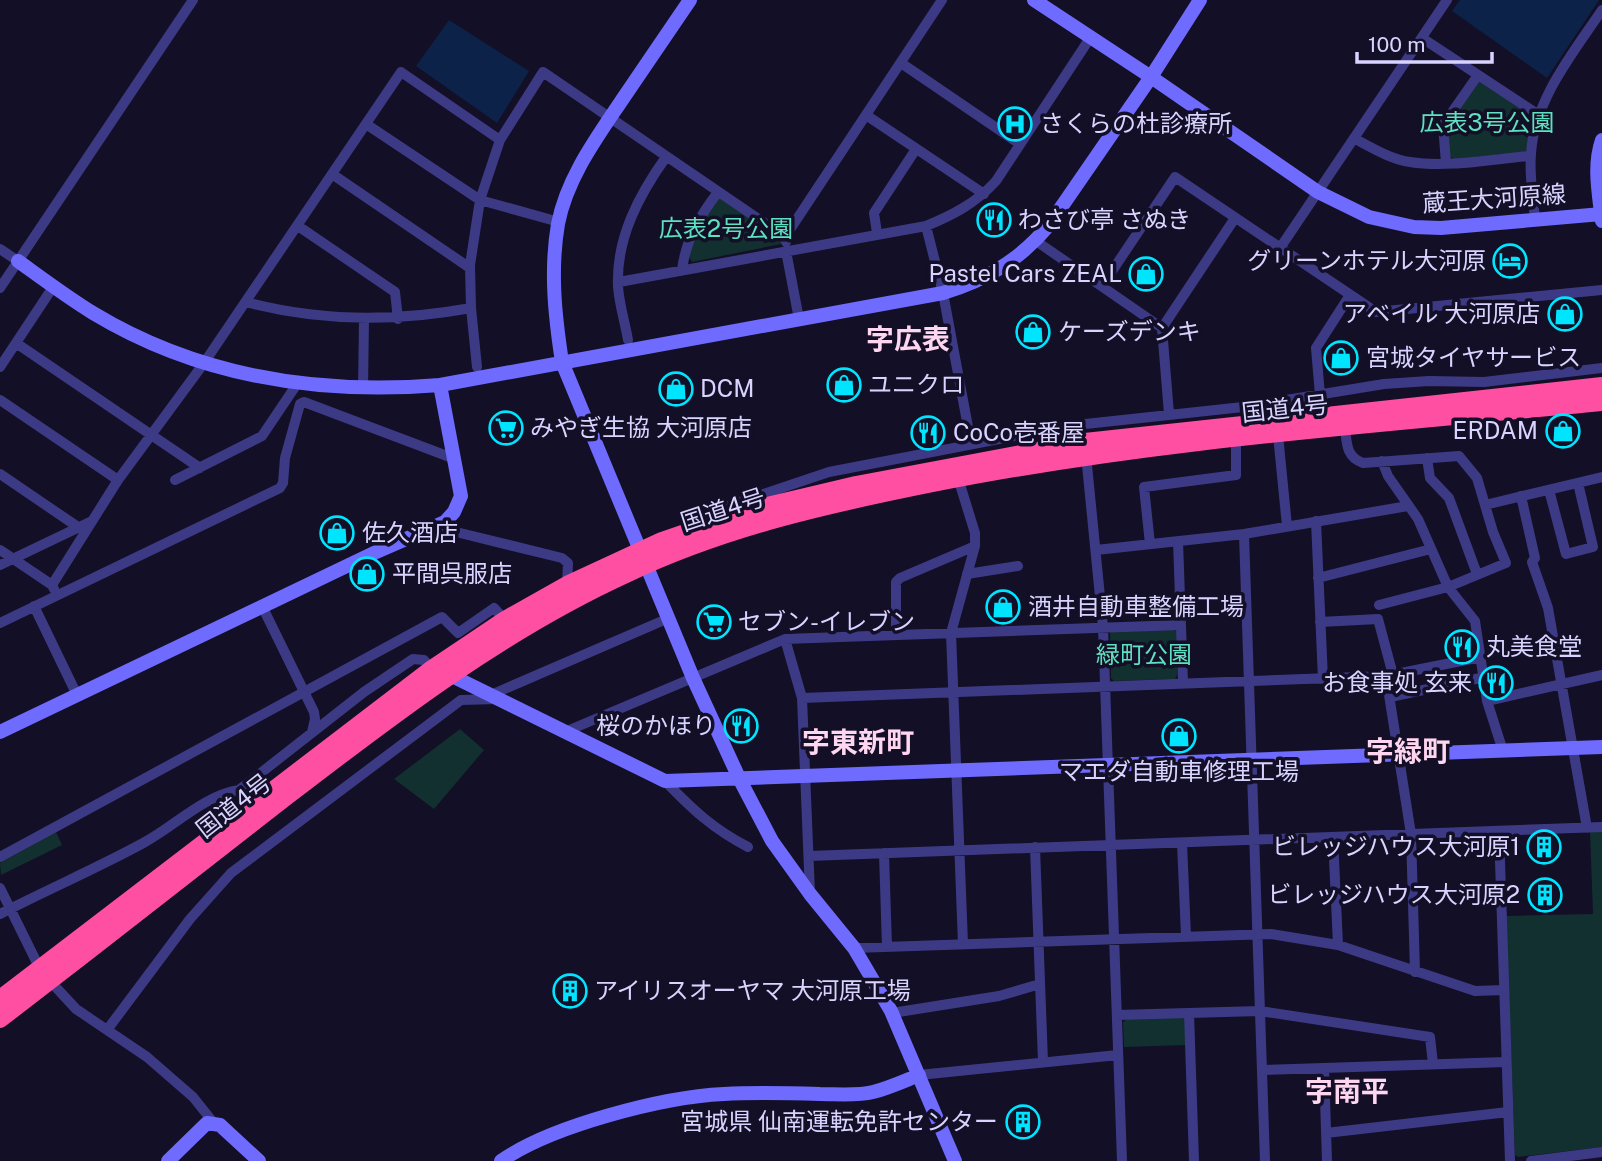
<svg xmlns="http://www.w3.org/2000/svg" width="1602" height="1161" font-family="'Public Sans','Noto Sans JP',sans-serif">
  <rect width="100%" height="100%" fill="#130f26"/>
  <path fill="#12302f" d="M1479 81 1532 115 1534 119 1526 152 1454 159 1449 156 1447 127 1475 82Z
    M720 196 781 237V244L692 262 687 253 696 230Z
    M1172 628 1177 632V675L1175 679 1114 681 1111 678 1110 633 1113 630Z
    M460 729 484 750 434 809 394 779Z
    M1602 830V1147L1518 1157 1515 1155 1506 916 1593 914 1590 831Z
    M56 832 62 845 1 875 0 863Z
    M1181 1017 1186 1020V1045L1124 1047 1123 1022 1127 1019Z"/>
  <path fill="#0c2248" d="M1460 0H1599L1547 78 1452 11Z
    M449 20 529 71 497 123 416 66Z"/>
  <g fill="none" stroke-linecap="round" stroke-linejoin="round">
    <path stroke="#3d3a85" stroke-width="10" d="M1422 38 1539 115
      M901 63 1020 144
      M866 115 984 194
      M366 124 480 200 559 222
      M1355 139C1373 148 1390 159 1410 162 1447 168 1493 159 1530 156
      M1446 163 1443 125 1478 75
      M332 174 470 268
      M1535 219C1533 198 1529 175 1531 154 1534 100 1573 53 1602 10
      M298 226 395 292 398 319
      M926 226 943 293 971 443
      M877 233 874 213 916 149
      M1036 241 1162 328
      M786 242 785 237 942 0
      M1280 248 1447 0
      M0 249 18 261
      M786 251 799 319
      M682 270C686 239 699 217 718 192
      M619 282 926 226C953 215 976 203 996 181L1090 38
      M1102 286 1175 177 1376 312 1602 290
      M0 288 193 0
      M246 302C321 322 395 322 471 308
      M628 340C625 322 619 304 618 286 616 238 639 195 666 157
      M16 343 200 468
      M0 367 49 293
      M477 367 471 308 470 265 480 200 500 140 543 72 785 237
      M363 389 364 319
      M1320 395 1316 348 1350 295
      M0 400 118 480
      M1169 414 1162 328 1235 218
      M1345 428C1347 444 1346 457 1363 463L1459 456 1477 478 1493 532 1506 563 1448 587 1379 605
      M1278 435 1287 526
      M1086 455 1103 627 1122 1161
      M1427 458 1430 478 1449 498 1477 574
      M1382 461 1388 476 1418 519 1448 587 1475 621 1487 701 1503 751
      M0 474 78 527
      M958 478 975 533V546L951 633 963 944
      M175 480 262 436 297 384
      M1549 490 1566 554 1593 547 1578 483
      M1521 496 1535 558 1532 562 1548 608 1587 828
      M1485 505 1602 477
      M719 518 728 506 829 472 1067 426 1243 407 1384 384 1429 381 1484 382 1602 368
      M1316 521 1323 679
      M445 522 456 532 562 558 568 563 567 585
      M1244 534 1265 1161
      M1178 541 1183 683
      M1150 544 1144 487 1236 475V439
      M0 550 52 585 54 589
      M1096 550 1244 534 1408 506
      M0 565 92 521
      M967 574 1018 566
      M1318 578 1431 549
      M52 585 118 480 204 363 401 72 500 140
      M34 606 77 695
      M262 606 314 712 315 719 312 732
      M1320 622 1378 619 1393 675
      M0 623 280 488 283 483 285 458 300 404 304 402 455 459
      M896 635V582L900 578 975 546
      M785 639 802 698 810 894
      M1386 676 1411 834 1415 972
      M493 694 669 618
      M1390 697 1485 677
      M802 698 1386 676 1481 657
      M1487 701 1602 675
      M567 731 785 639 1181 625
      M665 781C692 809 713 829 748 847
      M1499 831 1510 1161
      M1333 837 1338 945
      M1182 843 1186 936
      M1035 847 1043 1062
      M884 853 887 947
      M809 856 1602 827
      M0 857 442 617 458 633 494 608 505 620
      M0 888 40 969
      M0 914C48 889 98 868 145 842 176 825 203 796 239 790L364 692 413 659 424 660 432 669
      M854 948 1271 934 1338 945 1475 991 1504 990
      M51 982 76 1009 147 1057 193 1097 213 1122
      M892 1013 999 996 1040 984
      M1189 1013 1194 1161
      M1117 1015 1260 1011 1430 1037 1433 1064
      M107 1030 190 919 231 873 461 700 497 699
      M1324 1068 1327 1161
      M1262 1070 1506 1062
      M919 1075 1118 1055
      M1326 1133 1508 1112
      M1531 1161 1602 1152"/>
    <path stroke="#6f6bff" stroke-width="14" d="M690 0C668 32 646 65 624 97 598 136 567 177 558 224 550 271 555 316 562 362L693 678 740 780 772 841 810 894 854 948 891 1011 955 1161
      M1034 0 1151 77 1318 192 1369 217 1414 227 1441 228 1602 214
      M1602 221C1599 194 1593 166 1602 140
      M18 261C43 279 67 297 93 313 199 377 318 395 440 385L943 293C986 280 1020 260 1049 225L1151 77 1200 0
      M450 675 665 781 1602 747
      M0 732 376 552 445 522 454 512 461 496 440 385
      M168 1161 207 1123 220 1125 259 1161
      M501 1161C551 1126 662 1097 724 1094 756 1092 788 1093 820 1094 837 1094 857 1096 873 1092 889 1088 904 1081 919 1075"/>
    <path stroke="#ff4fa3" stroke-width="18" d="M0 999 432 669 505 620 567 585 662 541 755 509 856 485 1085 442 1602 386
      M0 1019C96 945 192 870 287 796 395 713 503 630 628 573 725 527 828 504 933 483 1153 439 1379 424 1602 402"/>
  </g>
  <defs>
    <symbol id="hospital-ring" viewBox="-11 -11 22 22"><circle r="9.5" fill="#130f26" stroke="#00e5ff" stroke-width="1.5"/><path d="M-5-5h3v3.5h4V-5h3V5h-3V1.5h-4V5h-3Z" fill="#00e5ff"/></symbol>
    <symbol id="restaurant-ring" viewBox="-11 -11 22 22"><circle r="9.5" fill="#130f26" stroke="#00e5ff" stroke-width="1.5"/><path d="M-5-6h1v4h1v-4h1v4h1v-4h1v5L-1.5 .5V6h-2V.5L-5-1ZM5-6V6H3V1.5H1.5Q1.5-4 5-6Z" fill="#00e5ff"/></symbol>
    <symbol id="hotel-ring" viewBox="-11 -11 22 22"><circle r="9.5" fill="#130f26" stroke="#00e5ff" stroke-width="1.5"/><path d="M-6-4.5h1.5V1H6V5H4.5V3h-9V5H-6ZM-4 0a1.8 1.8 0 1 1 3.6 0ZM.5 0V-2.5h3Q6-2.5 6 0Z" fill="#00e5ff"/></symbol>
    <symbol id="shop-ring" viewBox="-11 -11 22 22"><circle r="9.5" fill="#130f26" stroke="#00e5ff" stroke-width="1.5"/><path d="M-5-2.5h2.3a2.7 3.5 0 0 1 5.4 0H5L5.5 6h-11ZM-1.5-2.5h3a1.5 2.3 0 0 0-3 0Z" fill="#00e5ff"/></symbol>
    <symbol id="supermarket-ring" viewBox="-11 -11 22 22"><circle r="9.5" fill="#130f26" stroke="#00e5ff" stroke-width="1.5"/><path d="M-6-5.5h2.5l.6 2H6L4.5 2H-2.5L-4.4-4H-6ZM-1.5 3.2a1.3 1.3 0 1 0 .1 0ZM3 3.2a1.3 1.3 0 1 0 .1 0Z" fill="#00e5ff"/></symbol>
    <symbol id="building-ring" viewBox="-11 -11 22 22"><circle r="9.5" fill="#130f26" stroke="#00e5ff" stroke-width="1.5"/><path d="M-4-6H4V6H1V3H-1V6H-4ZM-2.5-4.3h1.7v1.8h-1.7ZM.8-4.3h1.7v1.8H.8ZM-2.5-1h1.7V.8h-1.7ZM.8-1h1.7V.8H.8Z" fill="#00e5ff"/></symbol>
  </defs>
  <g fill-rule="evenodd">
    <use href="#hospital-ring" x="996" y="105" width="38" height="38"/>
    <use href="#restaurant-ring" x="975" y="201" width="38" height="38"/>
    <use href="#hotel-ring" x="1491" y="242" width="38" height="38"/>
    <use href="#shop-ring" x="1127" y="255" width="38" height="38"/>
    <use href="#shop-ring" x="1546" y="295" width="38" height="38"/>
    <use href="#shop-ring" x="1014" y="313" width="38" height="38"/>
    <use href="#shop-ring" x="1322" y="339" width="38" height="38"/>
    <use href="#shop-ring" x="825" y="366" width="38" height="38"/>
    <use href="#shop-ring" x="657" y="370" width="38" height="38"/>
    <use href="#supermarket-ring" x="487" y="409" width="38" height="38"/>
    <use href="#shop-ring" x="1544" y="412" width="38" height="38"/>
    <use href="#restaurant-ring" x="909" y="414" width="38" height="38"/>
    <use href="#shop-ring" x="318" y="514" width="38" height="38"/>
    <use href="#shop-ring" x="348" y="555" width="38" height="38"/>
    <use href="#shop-ring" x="984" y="588" width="38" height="38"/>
    <use href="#supermarket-ring" x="695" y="603" width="38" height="38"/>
    <use href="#restaurant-ring" x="1443" y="628" width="38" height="38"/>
    <use href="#restaurant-ring" x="1477" y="664" width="38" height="38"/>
    <use href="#restaurant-ring" x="722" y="707" width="38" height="38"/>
    <use href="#shop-ring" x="1160" y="717" width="38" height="38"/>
    <use href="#building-ring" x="1525" y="828" width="38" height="38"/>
    <use href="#building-ring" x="1526" y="876" width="38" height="38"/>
    <use href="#building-ring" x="551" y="972" width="38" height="38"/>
    <use href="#building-ring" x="1004" y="1103" width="38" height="38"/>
  </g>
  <g text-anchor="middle" stroke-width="7" stroke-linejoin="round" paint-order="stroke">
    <g font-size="24" fill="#5fe0c0" stroke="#130f26">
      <text x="1487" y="131">広表3号公園</text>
      <text x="726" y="237">広表2号公園</text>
      <text x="1144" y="663">緑町公園</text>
    </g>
    <g font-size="24" fill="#d9d4ff" stroke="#130f26" text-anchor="start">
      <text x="1040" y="132">さくらの杜診療所</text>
      <text x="1018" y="228">わさび亭 さぬき</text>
      <text x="1486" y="269" text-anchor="end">グリーンホテル大河原</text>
      <text x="1122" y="282" text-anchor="end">Pastel Cars ZEAL</text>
      <text x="1540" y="322" text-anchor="end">アベイル 大河原店</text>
      <text x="1058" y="340">ケーズデンキ</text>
      <text x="1366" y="366">宮城タイヤサービス</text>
      <text x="868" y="393">ユニクロ</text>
      <text x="700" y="397">DCM</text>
      <text x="530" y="436">みやぎ生協 大河原店</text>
      <text x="1538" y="439" text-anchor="end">ERDAM</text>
      <text x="953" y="441">CoCo壱番屋</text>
      <text x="362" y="541">佐久酒店</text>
      <text x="392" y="582">平間呉服店</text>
      <text x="1028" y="615">酒井自動車整備工場</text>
      <text x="738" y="630">セブン-イレブン</text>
      <text x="1486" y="655">丸美食堂</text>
      <text x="1472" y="691" text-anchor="end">お食事処 玄来</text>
      <text x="716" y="734" text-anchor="end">桜のかほり</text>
      <text x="1179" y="780" text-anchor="middle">マエダ自動車修理工場</text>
      <text x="1520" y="855" text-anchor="end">ビレッジハウス大河原1</text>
      <text x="1520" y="903" text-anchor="end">ビレッジハウス大河原2</text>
      <text x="594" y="999">アイリスオーヤマ 大河原工場</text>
      <text x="998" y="1130" text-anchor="end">宮城県 仙南運転免許センター</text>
    </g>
    <g font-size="24" fill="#d9d4ff" stroke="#130f26">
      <text transform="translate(1494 199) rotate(-4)" y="8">蔵王大河原線</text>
      <text transform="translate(1285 409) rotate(-6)" y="8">国道4号</text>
      <text transform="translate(723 510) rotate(-18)" y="8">国道4号</text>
      <text transform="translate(234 806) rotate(-38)" y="8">国道4号</text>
    </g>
    <g font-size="28" font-weight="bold" fill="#ffd6f0" stroke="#130f26">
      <text x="908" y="349">字広表</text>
      <text x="858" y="752">字東新町</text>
      <text x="1408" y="761">字緑町</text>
      <text x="1347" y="1101">字南平</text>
    </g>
  </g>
  <path d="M1357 52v10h135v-10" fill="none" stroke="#d9d4ff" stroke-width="3.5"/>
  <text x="1368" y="52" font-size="21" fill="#d9d4ff" stroke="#130f26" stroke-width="5" paint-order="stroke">100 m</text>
</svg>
